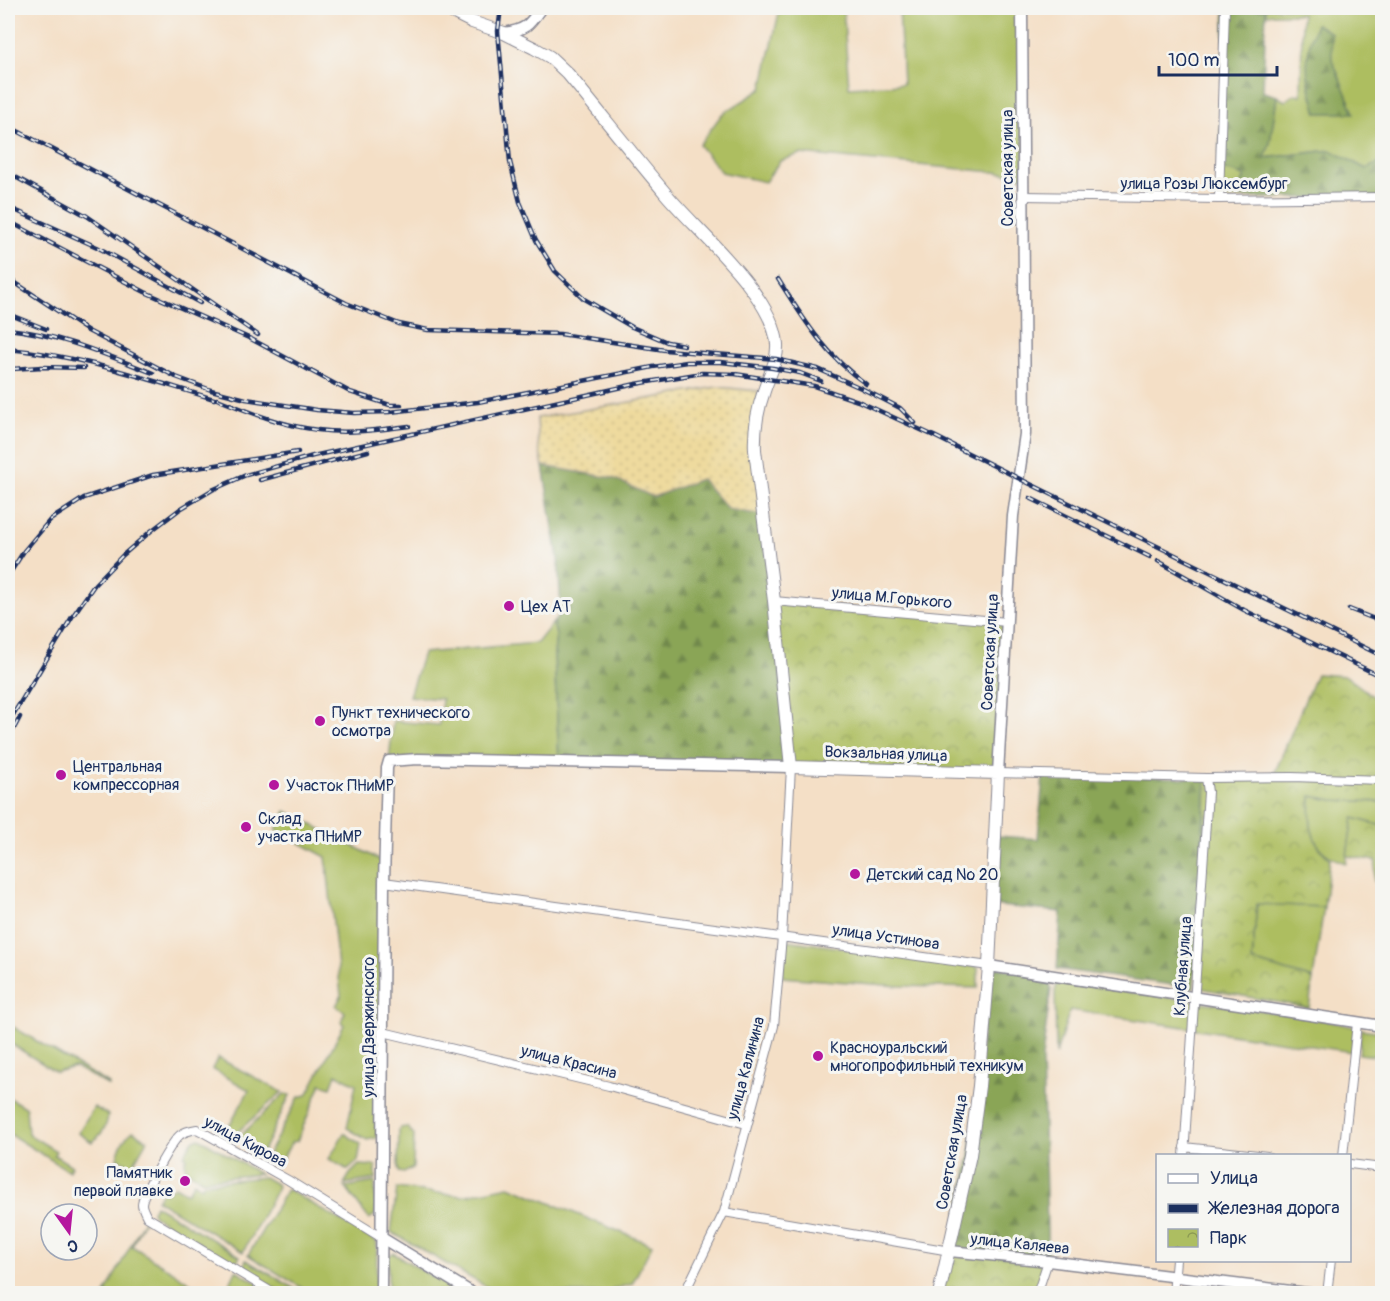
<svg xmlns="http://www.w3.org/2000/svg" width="1390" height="1301" font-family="Pangolin,sans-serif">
  <defs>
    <pattern id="forest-firs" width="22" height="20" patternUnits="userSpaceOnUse" patternTransform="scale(1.5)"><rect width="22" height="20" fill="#8aa557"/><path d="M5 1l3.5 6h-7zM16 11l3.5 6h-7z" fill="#70874b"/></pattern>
    <pattern id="sand-dots" width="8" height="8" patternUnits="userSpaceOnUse" patternTransform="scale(1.5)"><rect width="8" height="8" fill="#eeda9e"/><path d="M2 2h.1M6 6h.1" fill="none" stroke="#ccbb8a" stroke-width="1.8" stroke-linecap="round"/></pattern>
    <pattern id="park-crowns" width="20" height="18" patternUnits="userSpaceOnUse" patternTransform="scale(1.5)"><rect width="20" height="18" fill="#adbe61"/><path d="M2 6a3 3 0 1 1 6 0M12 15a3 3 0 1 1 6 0" fill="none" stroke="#8c9b53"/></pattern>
  </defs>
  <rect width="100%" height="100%" fill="#f6f6f2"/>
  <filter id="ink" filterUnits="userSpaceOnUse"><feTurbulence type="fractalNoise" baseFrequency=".0167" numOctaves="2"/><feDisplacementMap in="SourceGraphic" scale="12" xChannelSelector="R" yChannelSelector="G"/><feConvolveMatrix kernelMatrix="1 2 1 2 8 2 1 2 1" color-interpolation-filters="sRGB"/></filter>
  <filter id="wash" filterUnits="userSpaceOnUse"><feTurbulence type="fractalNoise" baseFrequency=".008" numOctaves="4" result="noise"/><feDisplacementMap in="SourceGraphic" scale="24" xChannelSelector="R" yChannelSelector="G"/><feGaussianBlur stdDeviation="1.35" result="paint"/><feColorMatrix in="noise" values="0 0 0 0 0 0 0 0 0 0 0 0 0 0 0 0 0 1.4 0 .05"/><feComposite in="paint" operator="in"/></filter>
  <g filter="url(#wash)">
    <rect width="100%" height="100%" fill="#f4dfc6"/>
    <path fill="#adbe61" stroke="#647660" stroke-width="1.5" d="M780 8H843L849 87 903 84 899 8H906L927 16 989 8H1022L1024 177 1004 173 800 154 780 161 765 182 721 172 699 145 722 114 762 89Z
      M1266 8H1382V162L1366 169 1331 150 1264 158 1270 143 1277 96 1285 101 1295 94 1301 95 1302 14H1265Z
      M1219 168 1245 176 1240 188 1242 198 1219 199Z
      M553 623 556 635 554 654 559 761H389L393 721 439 725 442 699 409 696 423 653 537 643Z
      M1311 796 1333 800 1382 802V826L1353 818 1346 863C1310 853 1308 830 1311 796Z
      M286 811 382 861 377 1138 367 1140 347 1128 356 1084 336 1074 331 1087 321 1084 297 1141 292 1142 279 1164 267 1156 299 1097 307 1095 344 1025 341 1022 345 1012 336 1006 341 996 326 857 276 830Z
      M1257 903 1324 907 1313 979 1252 961Z
      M786 940 978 967V988L899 986 782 977Z
      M1057 982 1308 1017 1355 1027 1352 1052 1070 1010 1056 1054 1055 992Z
      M8 1024 109 1084V1086L75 1067 56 1072 8 1042Z
      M1361 1029 1382 1032V1057L1359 1054Z
      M218 1058 282 1092 233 1136 226 1132 249 1090 212 1069Z
      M284 1094 290 1095 262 1153 237 1139Z
      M8 1097 26 1108 28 1134 56 1151 54 1155 72 1166 69 1171 8 1133Z
      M94 1107 108 1115C107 1127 102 1135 92 1142L78 1133Z
      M407 1127 414 1135 413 1168 404 1173 399 1172 398 1168 399 1131 400 1128Z
      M133 1131 147 1140 132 1166 117 1158C119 1147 124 1138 133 1131Z
      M344 1133 361 1144 358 1161 348 1170 329 1159Z
      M199 1138 201 1139 260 1174 203 1180 186 1170 185 1161 187 1157 184 1155 192 1141Z
      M359 1165 376 1166V1179L344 1184 350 1174Z
      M264 1177 278 1185 277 1189 243 1252 157 1200 162 1191 166 1193 175 1186 187 1193 194 1182 201 1187 204 1183Z
      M375 1182 376 1213 374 1216 369 1219 345 1187Z
      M509 1186 652 1245 632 1284 613 1289 610 1293H497L391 1232 397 1188 462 1196Z
      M287 1189 377 1242 376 1293H310L248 1255Z
      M155 1205 240 1256 238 1260 232 1263 154 1216 152 1211Z
      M144 1220 132 1246 206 1293 105 1294Z
      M393 1253 460 1293H388V1256Z
      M246 1260 302 1293H282L246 1271 244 1265Z
      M236 1270 275 1294H225Z"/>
    <path fill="url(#forest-firs)" stroke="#526a5a" stroke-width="1.5" d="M1225 8H1266L1263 92 1277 96 1270 143 1265 158 1331 150 1366 169 1382 162V197L1242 198 1240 189 1245 176 1219 168Z
      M1316 24 1331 33 1332 59 1354 113H1317C1306 75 1302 62 1316 24Z
      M543 466 613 478 653 497 701 479 728 509 762 515 791 767 559 761 554 654 556 635 553 623 561 613 558 558Z
      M1043 776 1206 778 1194 988 1057 969 1061 912 991 905 998 836 1038 839Z
      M989 965 1049 979 1051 988 1042 1058 1048 1261 950 1251 970 1155Z"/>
    <path fill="url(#sand-dots)" stroke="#84847e" stroke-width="1.5" d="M717 387 759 391 755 426 762 515 728 509 701 479 653 497 613 478 543 466 539 449 537 418Z"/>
    <path fill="url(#park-crowns)" stroke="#647660" stroke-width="1.5" d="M774 601 1007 622 998 773 791 767Z
      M1316 674 1346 676 1382 703V802L1333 800 1311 796C1309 823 1309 840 1330 859L1324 907 1257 904 1252 961 1313 979 1309 1008 1199 988 1206 778 1273 777Z
      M1353 818 1382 826V886L1374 881 1376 861 1347 856Z
      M950 1251 1048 1261 1037 1293 939 1294Z"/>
  </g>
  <g filter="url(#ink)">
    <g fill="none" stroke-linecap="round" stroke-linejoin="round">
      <defs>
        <path id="minor" d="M1024 196 1219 199 1382 197
          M1219 199 1225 8
          M774 601 1007 622
          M998 773 1206 778 1292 777 1382 780
          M384 882 989 966
          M383 1032 609 1086 746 1124
          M1184 1147 1267 1156
          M1184 1156 1208 792 1206 778
          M1343 1156 1357 1023
          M1350 1164 1382 1168
          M724 1212 950 1251
          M275 1294 147 1217C145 1213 142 1208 142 1204 142 1194 172 1141 180 1135 185 1131 191 1130 197 1129L288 1180 382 1238
          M684 1294 724 1212 774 1026 782 937 791 767
          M1037 1294 1048 1261
          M1173 1294 1176 1260
          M1327 1294 1331 1260"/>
        <path id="tertiary" d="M504 33C526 30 529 25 541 8
          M998 773 1013 516 1025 434 1022 8
          M989 966 1382 1026
          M382 1238 474 1294
          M950 1251 1048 1261 1315 1294
          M381 1294 384 882 387 768 389 761 418 759 791 767"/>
        <path id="secondary" d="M444 8 472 22 504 33 534 48 550 57 568 74C601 114 633 155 666 194 698 232 773 295 777 344 778 361 769 375 764 391 757 411 754 430 755 450L774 601 791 767 998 773 989 966 979 1086 970 1155 939 1294"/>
      </defs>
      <use href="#minor" stroke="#888792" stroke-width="10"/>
      <use href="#tertiary" stroke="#888792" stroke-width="13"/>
      <use href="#secondary" stroke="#888792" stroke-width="14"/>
      <use href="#minor" stroke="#fff" stroke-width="8"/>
      <use href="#tertiary" stroke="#fff" stroke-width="10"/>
      <use href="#secondary" stroke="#fff" stroke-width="12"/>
      <defs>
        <path id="rail" d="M501 8 498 31 510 162 520 202 536 240 555 271 584 299 632 327 667 342 684 345
          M8 126 346 303 399 324 428 330 560 334 665 350 776 359 818 369 861 388 900 408 915 423
          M8 173 87 216 258 335
          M8 207 97 247 200 303
          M10 222 145 292 251 339 350 392 390 405H401
          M8 278 88 331 176 377 211 390 246 399 317 410 354 413 390 412 478 402 653 367 687 362H721L773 368 800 373 821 381
          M778 279C804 320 825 355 866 384
          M8 314 46 329
          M8 329C58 334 106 355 153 373
          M8 349C78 355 146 379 214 399
          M12 369 42 367 84 368
          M217 399C249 412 283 426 318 430 348 434 379 430 409 426
          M260 480 368 451
          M1030 498 1150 557
          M1158 561 1244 610 1382 677
          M8 576 24 551 50 520 84 498 153 475 298 452
          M1349 609 1382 622
          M8 723 72 617 95 584 123 555 151 531 180 509 212 490 246 475 313 456 636 384 702 373 735 374 814 386 858 401 934 436 1018 478 1382 656
          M8 740 20 717"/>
      </defs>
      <use href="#rail" stroke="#1b2f5e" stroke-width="4.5"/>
      <use href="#rail" stroke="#f6f6f2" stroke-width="2" stroke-dasharray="7" stroke-linecap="butt"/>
    </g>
  </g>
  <g fill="#b5179e" stroke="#f6f6f2" stroke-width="2">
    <circle cx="509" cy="606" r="6"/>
    <circle cx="320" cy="721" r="6"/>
    <circle cx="61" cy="775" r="6"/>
    <circle cx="274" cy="785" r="6"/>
    <circle cx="246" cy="827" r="6"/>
    <circle cx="855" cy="874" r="6"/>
    <circle cx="818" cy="1056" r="6"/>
    <circle cx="185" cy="1181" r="6"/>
  </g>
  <g text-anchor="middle" stroke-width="6" stroke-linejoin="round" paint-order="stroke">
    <g font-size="16" fill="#1b2f5e" stroke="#f6f6f2">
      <text transform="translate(1007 168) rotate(-90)" y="6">Советская улица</text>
      <text x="1204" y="189">улица Розы Люксембург</text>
      <text transform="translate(892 597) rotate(5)" y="6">улица М.Горького</text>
      <text transform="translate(989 652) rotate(-87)" y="6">Советская улица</text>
      <text transform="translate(886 753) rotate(2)" y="6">Вокзальная улица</text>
      <text transform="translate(886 936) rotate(8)" y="6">улица Устинова</text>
      <text transform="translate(1182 966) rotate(-86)" y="6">Клубная улица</text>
      <text transform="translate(368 1027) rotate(-90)" y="6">улица Дзержинского</text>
      <text transform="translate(569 1061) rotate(14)" y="6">улица Красина</text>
      <text transform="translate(745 1068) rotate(-75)" y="6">улица Калинина</text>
      <text transform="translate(246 1141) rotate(28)" y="6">улица Кирова</text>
      <text transform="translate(951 1152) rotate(-80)" y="6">Советская улица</text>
      <text transform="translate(1020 1243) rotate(6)" y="6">улица Каляева</text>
    </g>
    <g font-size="16" fill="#1b2f5e" stroke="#f6f6f2" text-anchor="start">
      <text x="521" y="612">Цех АТ</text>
      <text x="332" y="718">Пункт технического<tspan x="332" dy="18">осмотра</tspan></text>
      <text x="73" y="772">Центральная<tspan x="73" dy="18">компрессорная</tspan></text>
      <text x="286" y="791">Участок ПНиМР</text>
      <text x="258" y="824">Склад<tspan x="258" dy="18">участка ПНиМР</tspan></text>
      <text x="867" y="880">Детский сад № 20</text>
      <text x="830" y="1053">Красноуральский<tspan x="830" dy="18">многопрофильный техникум</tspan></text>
      <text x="173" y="1178" text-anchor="end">Памятник<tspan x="173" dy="18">первой плавке</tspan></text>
    </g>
  </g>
  <rect width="1390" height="1301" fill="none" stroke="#f6f6f2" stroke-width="30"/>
  <rect x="1156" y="1154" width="195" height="108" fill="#f6f6f2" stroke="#9ea6b7" stroke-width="1.5"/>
  <rect x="1168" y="1174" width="30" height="9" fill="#ffffff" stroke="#9ea6b7" stroke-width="1.5"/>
  <text x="1210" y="1184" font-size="18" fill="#1b2f5e">Улица</text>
  <rect x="1168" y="1204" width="30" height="9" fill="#1b2f5e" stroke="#9ea6b7" stroke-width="1.5"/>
  <text x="1210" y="1214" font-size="18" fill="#1b2f5e">Железная дорога</text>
  <rect x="1168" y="1229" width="30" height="18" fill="url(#park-crowns)" stroke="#9ea6b7" stroke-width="1.5"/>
  <text x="1210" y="1244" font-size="18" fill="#1b2f5e">Парк</text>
  <g transform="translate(69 1232) rotate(165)"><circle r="28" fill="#f6f6f2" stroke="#9ea6b7" stroke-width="1.5"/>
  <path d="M0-4.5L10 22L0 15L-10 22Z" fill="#b5179e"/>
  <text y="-9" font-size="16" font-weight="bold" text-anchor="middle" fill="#1b2f5e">С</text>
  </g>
  <path d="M1159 66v9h118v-9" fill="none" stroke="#1b2f5e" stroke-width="3"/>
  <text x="1168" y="66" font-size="18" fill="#1b2f5e" stroke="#f6f6f2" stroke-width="4.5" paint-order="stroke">100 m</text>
</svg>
